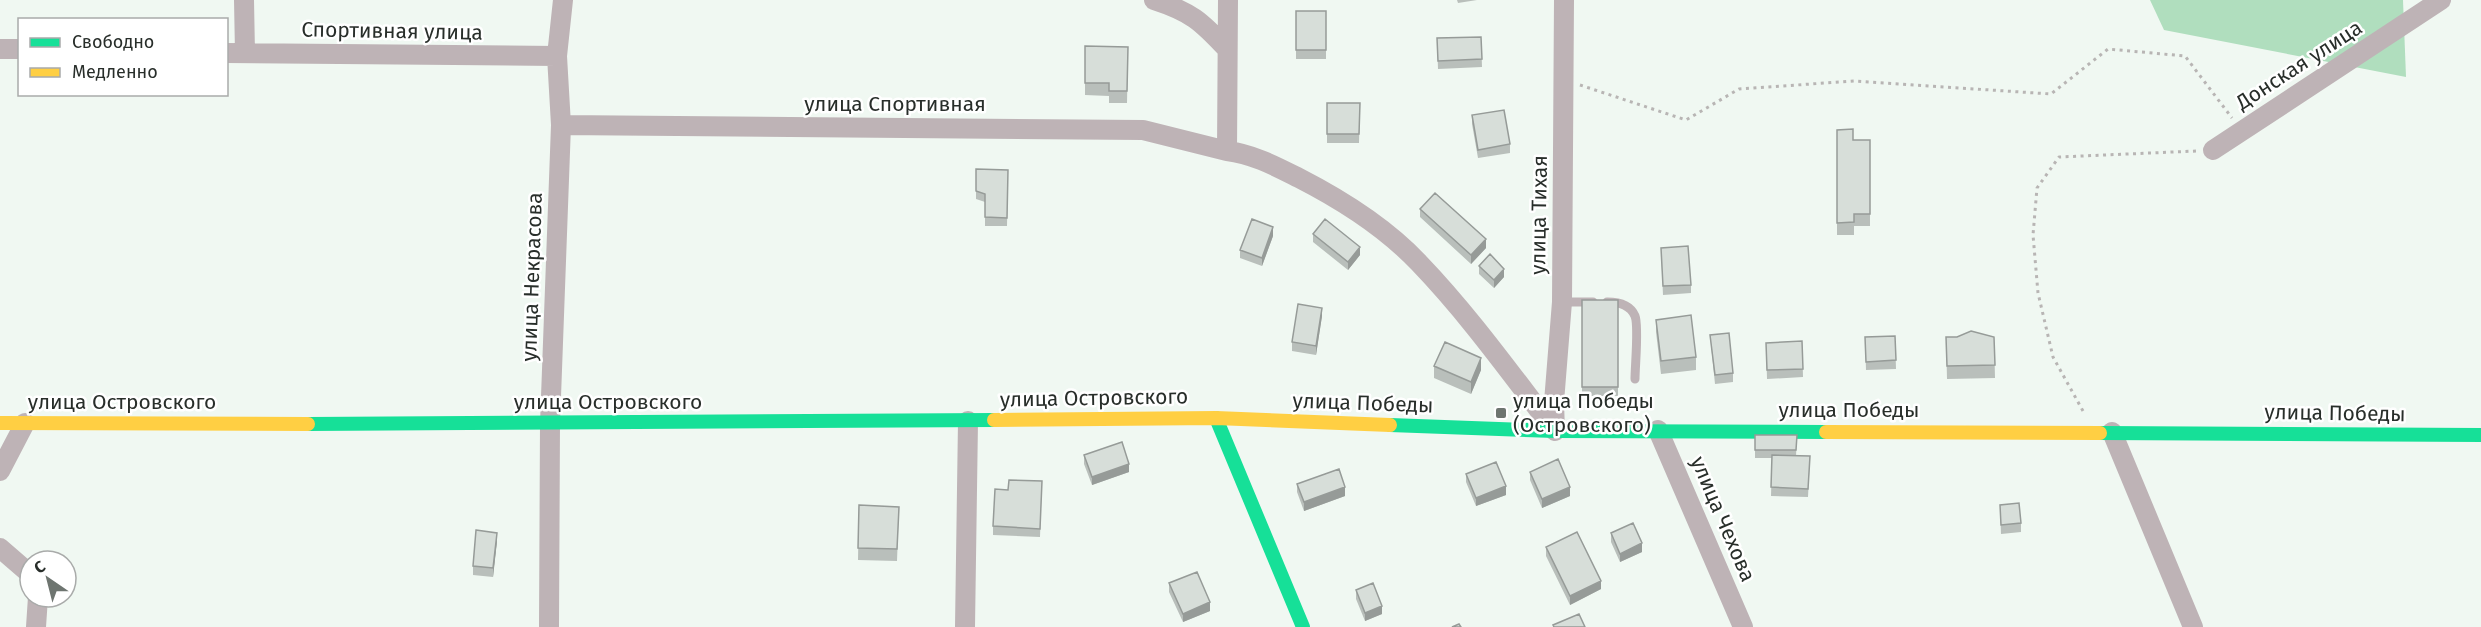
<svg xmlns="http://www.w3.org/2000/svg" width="2481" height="627" font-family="'Fira Sans',sans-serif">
  <rect width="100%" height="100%" fill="#f0f8f2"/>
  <path fill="#b0debe" d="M2150 0H2403L2406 77 2164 30Z"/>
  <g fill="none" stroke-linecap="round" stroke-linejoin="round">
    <path stroke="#b8b5b4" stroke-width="3" stroke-dasharray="3 4.5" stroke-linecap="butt" d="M1580 85 1686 120 1739 89 1854 81 2051 94 2108 49 2185 56 2232 118
      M2083 411 2053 357 2038 293 2033 235 2037 188 2059 157 2196 151"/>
    <path stroke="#beb3b6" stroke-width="9" d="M1562 302H1593
      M1607 302C1618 302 1630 304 1635 316 1639 326 1635 366 1635 379"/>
    <path stroke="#beb3b6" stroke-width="20" d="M244 0 245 53
      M1154 0C1191 12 1201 21 1227 49
      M1228 0 1227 151C1253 154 1277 167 1299 178 1342 200 1386 228 1419 263 1469 315 1511 374 1555 431
      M0 49H20
      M226 53 557 56
      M561 125 1143 130 1227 151
      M2213 150 2441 0
      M1658 430 1743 627
      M1555 431 1554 402 1562 302 1564 0
      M2112 432 2193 627
      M0 471 25 423
      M0 548 30 574
      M36 627 38 597
      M549 627 550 424 561 125 557 56 563 0
      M965 627 968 421"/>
    <path stroke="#16e098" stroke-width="14" d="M1216 418 1303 627
      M308 424 994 420
      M1390 425 1555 431 1826 432
      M2100 433 2481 435"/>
    <path stroke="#ffcf43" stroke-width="14" d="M994 420 1216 418 1390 425
      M0 423 308 424
      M1826 432 2100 433"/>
  </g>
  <path fill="#b9bfbb" d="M1457 0H1477L1458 3Z
    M1296 11H1326V59H1296Z
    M1481 37 1482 67 1438 69 1437 38Z
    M1085 46 1128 47 1127 103H1109V96L1085 95Z
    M1327 103H1360L1359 143H1327Z
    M1472 115 1510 144V153L1478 158 1472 124Z
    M1837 130 1853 140H1870V226H1854V235H1837Z
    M976 169 1008 170 1007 226H985V202L976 199Z
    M1420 209 1486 248 1471 264 1420 217Z
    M1313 234 1360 255 1348 270 1313 242Z
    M1273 236 1262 266 1240 258V250Z
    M1661 248 1691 285V293L1663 295Z
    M1479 266 1504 277 1494 288 1479 274Z
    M1582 300H1618V396H1582Z
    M1322 316 1316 355 1292 351V342Z
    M1656 320 1696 357V370L1661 374 1656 332Z
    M1710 335 1733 373V382L1715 384Z
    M1895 336 1896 369 1866 370 1865 337Z
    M1946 337H1994L1995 378 1947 379Z
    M1802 341 1803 377 1767 379 1766 343Z
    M1434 366 1481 370 1471 394 1434 378Z
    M1755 435H1797L1796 456H1810L1808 497 1771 496 1772 458H1755Z
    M1084 455 1129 472 1092 485 1084 464Z
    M1530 472 1570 496 1542 508 1530 480Z
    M1466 474 1506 495 1476 506 1466 482Z
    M1042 481 1040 537 993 535V526L1008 490Z
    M1297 484 1345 496 1304 511 1297 492Z
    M859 505 899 507 897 561 858 560Z
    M2000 505 2021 523V532L2001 534Z
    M1611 533 1642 552 1620 562 1611 542Z
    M497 541 493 577 473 575V566Z
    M1546 547 1601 589 1570 605 1546 556Z
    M1169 583 1210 611 1183 622 1169 592Z
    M1356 590 1382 614 1365 621 1356 599Z"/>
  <path fill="#969b98" d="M1273 227V236L1262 266V258Z
    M1486 239V248L1471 264V255Z
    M1360 247V255L1348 270V262Z
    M1504 269V277L1494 288V280Z
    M1322 308V316L1316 355V346Z
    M1481 358V370L1471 394V382Z
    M1129 464V472L1092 485V477Z
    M1506 486V495L1476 506V498Z
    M1345 487V496L1304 511V502Z
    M1570 487V496L1542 508V499Z
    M497 533V541L493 577V568Z
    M1642 543V552L1620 562V554Z
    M1601 581V589L1570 605V596Z
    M1210 602V611L1183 622V614Z
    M1382 606V614L1365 621V613Z"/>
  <path fill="#d7ded9" stroke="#969b98" stroke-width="1.5" d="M1296 11H1326V50H1296Z
    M1481 37 1482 59 1438 61 1437 38Z
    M1085 46 1128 47 1127 91H1109V83H1085Z
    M1327 103H1360L1359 134H1327Z
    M1504 110 1510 144 1478 150 1472 115Z
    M1853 129V140H1870V214H1854V222L1837 223V130Z
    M976 169 1008 170 1007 218 985 217V194L976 191Z
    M1435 193 1486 239 1471 255 1420 209Z
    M1252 219 1273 227 1262 258 1240 250Z
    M1325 219 1360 247 1348 262 1313 234Z
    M1688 246 1691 285 1663 286 1661 248Z
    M1490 254 1504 269 1494 280 1479 266Z
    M1582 300H1618V387H1582Z
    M1298 304 1322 308 1316 346 1292 342Z
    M1691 315 1696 357 1661 361 1656 320Z
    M1971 331 1994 337 1995 365 1947 366 1946 337H1957Z
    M1729 333 1733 373 1715 375 1710 335Z
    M1895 336 1896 360 1866 362 1865 337Z
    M1802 341 1803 369 1767 370 1766 343Z
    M1445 342 1481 358 1471 382 1434 366Z
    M1755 435H1797L1796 450H1755Z
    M1122 442 1129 464 1092 477 1084 455Z
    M1772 455 1810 456 1808 489 1771 487Z
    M1558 459 1570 487 1542 499 1530 472Z
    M1496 462 1506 486 1476 498 1466 474Z
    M1339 469 1345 487 1304 502 1297 484Z
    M1009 480 1042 481 1040 529 993 526 995 489 1008 490Z
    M2019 503 2021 523 2001 525 2000 505Z
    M859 505 899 507 897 549 858 548Z
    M1633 523 1642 543 1620 554 1611 533Z
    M476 530 497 533 493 568 473 566Z
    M1577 532 1601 581 1570 596 1546 547Z
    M1197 572 1210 602 1183 614 1169 583Z
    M1373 583 1382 606 1365 613 1356 590Z
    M1579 614 1585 627H1554L1553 625Z
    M1459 624 1461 627H1452Z"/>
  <rect fill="#6e7570" stroke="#fff" stroke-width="2" x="1495" y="407" width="12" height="12" rx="3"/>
  <g text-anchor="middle" stroke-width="5" stroke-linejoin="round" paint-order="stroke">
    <g font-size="21" fill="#282e2a" stroke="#fff">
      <text transform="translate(392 31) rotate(1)" y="7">Спортивная улица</text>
      <text transform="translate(2299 65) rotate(-33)" y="7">Донская улица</text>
      <text x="895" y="111">улица Спортивная</text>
      <text transform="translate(1539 215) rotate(-89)" y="7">улица Тихая</text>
      <text transform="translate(532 277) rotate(-88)" y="7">улица Некрасова</text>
      <text transform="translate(1094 398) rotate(-1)" y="7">улица Островского</text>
      <text x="122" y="409">улица Островского</text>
      <text x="608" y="409">улица Островского</text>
      <text transform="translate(1363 403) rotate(2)" y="7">улица Победы</text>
      <text x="1849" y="417">улица Победы</text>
      <text transform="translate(2335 413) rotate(1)" y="7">улица Победы</text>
      <text transform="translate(1723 519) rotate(67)" y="7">улица Чехова</text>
    </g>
    <g font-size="21" fill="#282e2a" stroke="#fff" text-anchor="start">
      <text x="1513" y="408">улица Победы<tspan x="1513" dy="24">(Островского)</tspan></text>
    </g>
  </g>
  <rect x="18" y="18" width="210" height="78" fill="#ffffff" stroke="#a9abaa" stroke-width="1.5"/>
  <rect x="30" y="38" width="30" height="9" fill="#16e098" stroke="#a9abaa" stroke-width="1.5"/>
  <text x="72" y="48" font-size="18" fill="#282e2a">Свободно</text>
  <rect x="30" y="68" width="30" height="9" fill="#ffcf43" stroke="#a9abaa" stroke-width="1.5"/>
  <text x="72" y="78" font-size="18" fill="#282e2a">Медленно</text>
  <g transform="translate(48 579) rotate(325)"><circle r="28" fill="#ffffff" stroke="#a9abaa" stroke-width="1.5"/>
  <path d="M0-4.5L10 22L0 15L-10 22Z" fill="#6e7570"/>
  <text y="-9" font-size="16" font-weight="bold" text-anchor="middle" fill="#282e2a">С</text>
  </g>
</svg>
